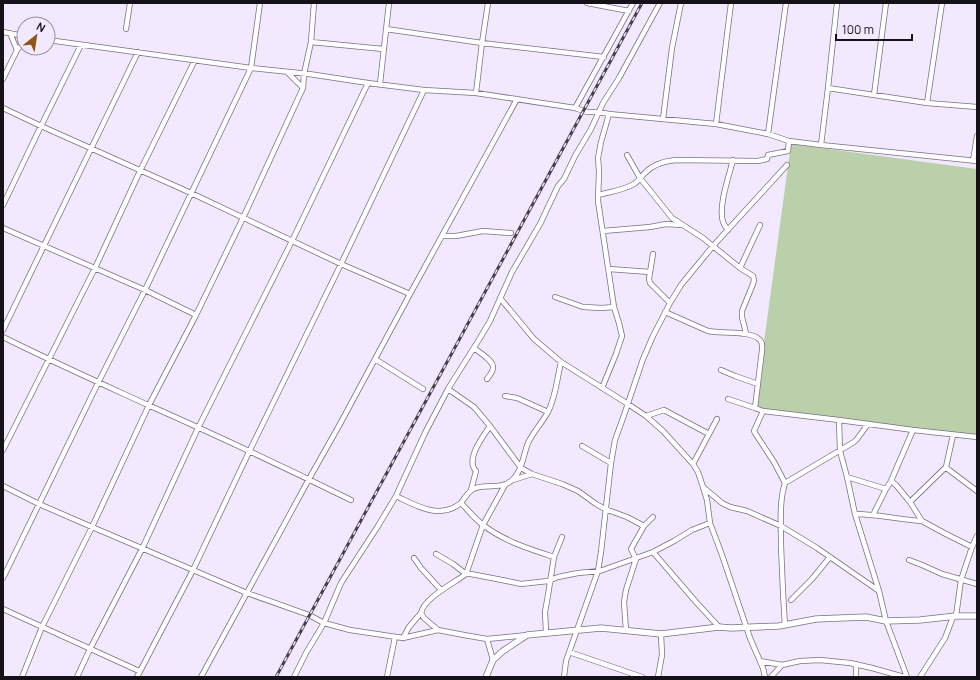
<svg xmlns="http://www.w3.org/2000/svg" width="980" height="680" font-family="Manrope,sans-serif">
  <rect width="100%" height="100%" fill="#f2e9fe"/>
  <path fill="#b9d0ab" d="M791 144 977 169V436L755 408Z"/>
  <g fill="none" stroke-linecap="round" stroke-linejoin="round">
    <defs>
      <path id="minor" d="M587 3 629 11
        M126 29 130 3
        M386 29 482 43 604 57
        M3 32 24 36
        M10 33 17 50
        M48 40 251 68 309 74 368 83 424 90 476 93 575 108 587 112H599L609 114 716 124 768 134 789 141 821 145 977 161
        M311 42 383 49
        M287 72 303 88
        M3 79 17 50 24 42
        M380 84 389 3
        M828 88 927 103 977 107
        M476 93 482 43 488 3
        M874 95 886 3
        M927 103 942 3
        M3 108 41 126 191 193 341 264 410 294
        M575 108 633 3
        M663 119 672 48 681 3
        M716 124 731 3
        M768 134 786 3
        M821 145 828 88 837 3
        M627 155 640 178 672 218 703 238 740 268 753 276 754 280 753 284 742 311V317L746 333
        M973 161 977 136
        M598 195C610 192 624 190 634 184 639 181 641 176 645 173 653 164 665 161 676 160L758 161 767 159 768 155 788 151 789 141
        M3 205 41 126 81 45
        M3 228 145 290 196 315
        M728 230C726 227 724 225 723 222 718 206 729 176 733 160
        M603 231 650 227 666 224 681 225
        M442 236H456L483 231 511 233
        M653 254 649 279 650 283 670 303
        M740 268 760 225
        M609 269 650 272
        M555 297 583 307 602 308 614 307
        M500 298 534 339 561 362 628 404 646 416 663 431 693 464 698 472 703 487 707 500 710 523 722 555 750 638 763 668 765 677
        M665 312 708 331C722 334 751 330 760 340 763 343 762 346 762 350L755 408
        M3 330 138 52
        M3 337C51 361 100 383 148 405 216 435 284 467 351 500
        M474 348C479 352 494 361 493 368 493 372 489 376 487 379
        M375 359 423 389
        M721 370 735 376 758 384
        M602 388 616 354 622 336 619 323 614 307 598 201 599 171 598 158 601 142 609 114
        M448 389 474 407 490 426 521 468 532 474 562 484 578 491 596 504 605 509 627 517 644 526
        M505 396 517 398 548 412
        M728 399 755 408 763 411
        M646 416 664 410 709 434
        M839 420 840 451 847 477 855 514 879 591
        M582 446 611 463
        M3 450 95 268 140 171 195 60
        M693 464 717 419
        M946 467 949 470 977 491
        M847 477 886 489 891 481 896 485 910 502 922 521 944 533 972 547
        M513 480 532 474
        M891 481 913 430
        M785 483 854 442 857 439 868 424
        M3 486 39 504 92 527 247 593 309 615 324 623 350 630 403 638 438 630 464 635 487 639 493 660
        M703 487 722 503 730 507 747 511 781 526 817 548 879 591 886 621 907 677
        M471 490 476 471C465 460 483 436 490 426
        M396 496C417 506 439 520 461 503 468 510 475 519 483 525 504 541 529 549 554 557
        M910 502 946 467 953 435
        M461 503C464 499 468 492 473 489 484 483 500 490 511 481 522 472 523 456 528 443 533 432 542 423 548 412 556 396 557 379 561 362
        M855 514C878 514 900 520 922 521
        M873 515 886 489
        M653 552 696 602 719 627
        M436 554 453 564 466 574
        M414 558 421 568 441 590
        M909 560 922 565 942 574 977 584
        M466 574 483 525 505 485
        M3 578 98 383 145 290 251 68 260 3
        M791 600 812 579 830 557
        M3 609 139 671
        M956 616 961 580 972 547 977 536
        M785 625C783 598 782 571 781 544 781 524 779 502 785 483L774 462 755 433 754 431 763 411 839 420 913 430 977 437
        M438 630 424 618 421 613C424 598 454 583 466 574H471L507 581 521 584 548 581 558 577 578 573 600 571 653 552 674 541 692 530 710 523
        M626 630 624 602 626 590 636 559 631 549 644 526 653 517
        M546 632 545 612 548 595 554 557 562 537
        M403 638 409 627 421 613
        M487 639 527 635
        M569 652 642 677
        M760 661 782 665 800 661 820 660 850 663 872 668 904 677
        M856 664V677
        M22 677 42 627 92 527 149 405 196 315 243 218 303 88 304 74 311 42 314 3
        M77 677 90 649 142 549 198 428 292 241 368 83
        M137 677 193 570 249 452 341 264 424 90
        M201 677 309 479 340 424 410 294 517 99
        M294 677 306 653 324 623 341 583 378 526 396 496 425 433 448 389 480 338 490 321 512 272 540 224 558 186 564 179 575 156 591 129 603 103 619 78 660 3
        M387 677 395 637
        M564 677 566 661 598 571 601 552 611 463 615 440 623 418 643 359 653 336 670 303 681 285 713 246 787 165
        M658 677 662 655 661 634
        M771 677 782 665
        M920 677 945 638 953 617"/>
      <path id="tertiary" d="M486 677 493 660 503 651 527 635 601 628 661 634 719 627 731 628 779 626 816 619 866 617 886 621 920 620 956 616H977"/>
    </defs>
    <use href="#minor" stroke="#796f86" stroke-width="6"/>
    <use href="#tertiary" stroke="#796f86" stroke-width="7"/>
    <use href="#minor" stroke="#fff" stroke-width="4.5"/>
    <use href="#tertiary" stroke="#fff" stroke-width="5.5"/>
    <defs>
      <path id="rail" d="M276 677 642 3"/>
    </defs>
    <use href="#rail" stroke="#45414c" stroke-width="3"/>
    <use href="#rail" stroke="#f2e9fe" stroke-width="1.5" stroke-dasharray="4.5" stroke-linecap="butt"/>
  </g>
  <rect width="980" height="680" fill="none" stroke="#141119" stroke-width="8"/>
  <g transform="translate(36 36) rotate(30)"><circle r="19" fill="#f2e9fe" stroke="#9993a2"/>
  <path d="M0-3L7 15L0 10L-7 15Z" fill="#905414"/>
  <text y="-6" font-size="11" font-weight="bold" text-anchor="middle" fill="#141119">N</text>
  </g>
  <path d="M836 34v6h76v-6" fill="none" stroke="#141119" stroke-width="2"/>
  <text x="842" y="34" font-size="12" fill="#141119" stroke="#f2e9fe" stroke-width="3" paint-order="stroke">100 m</text>
</svg>
